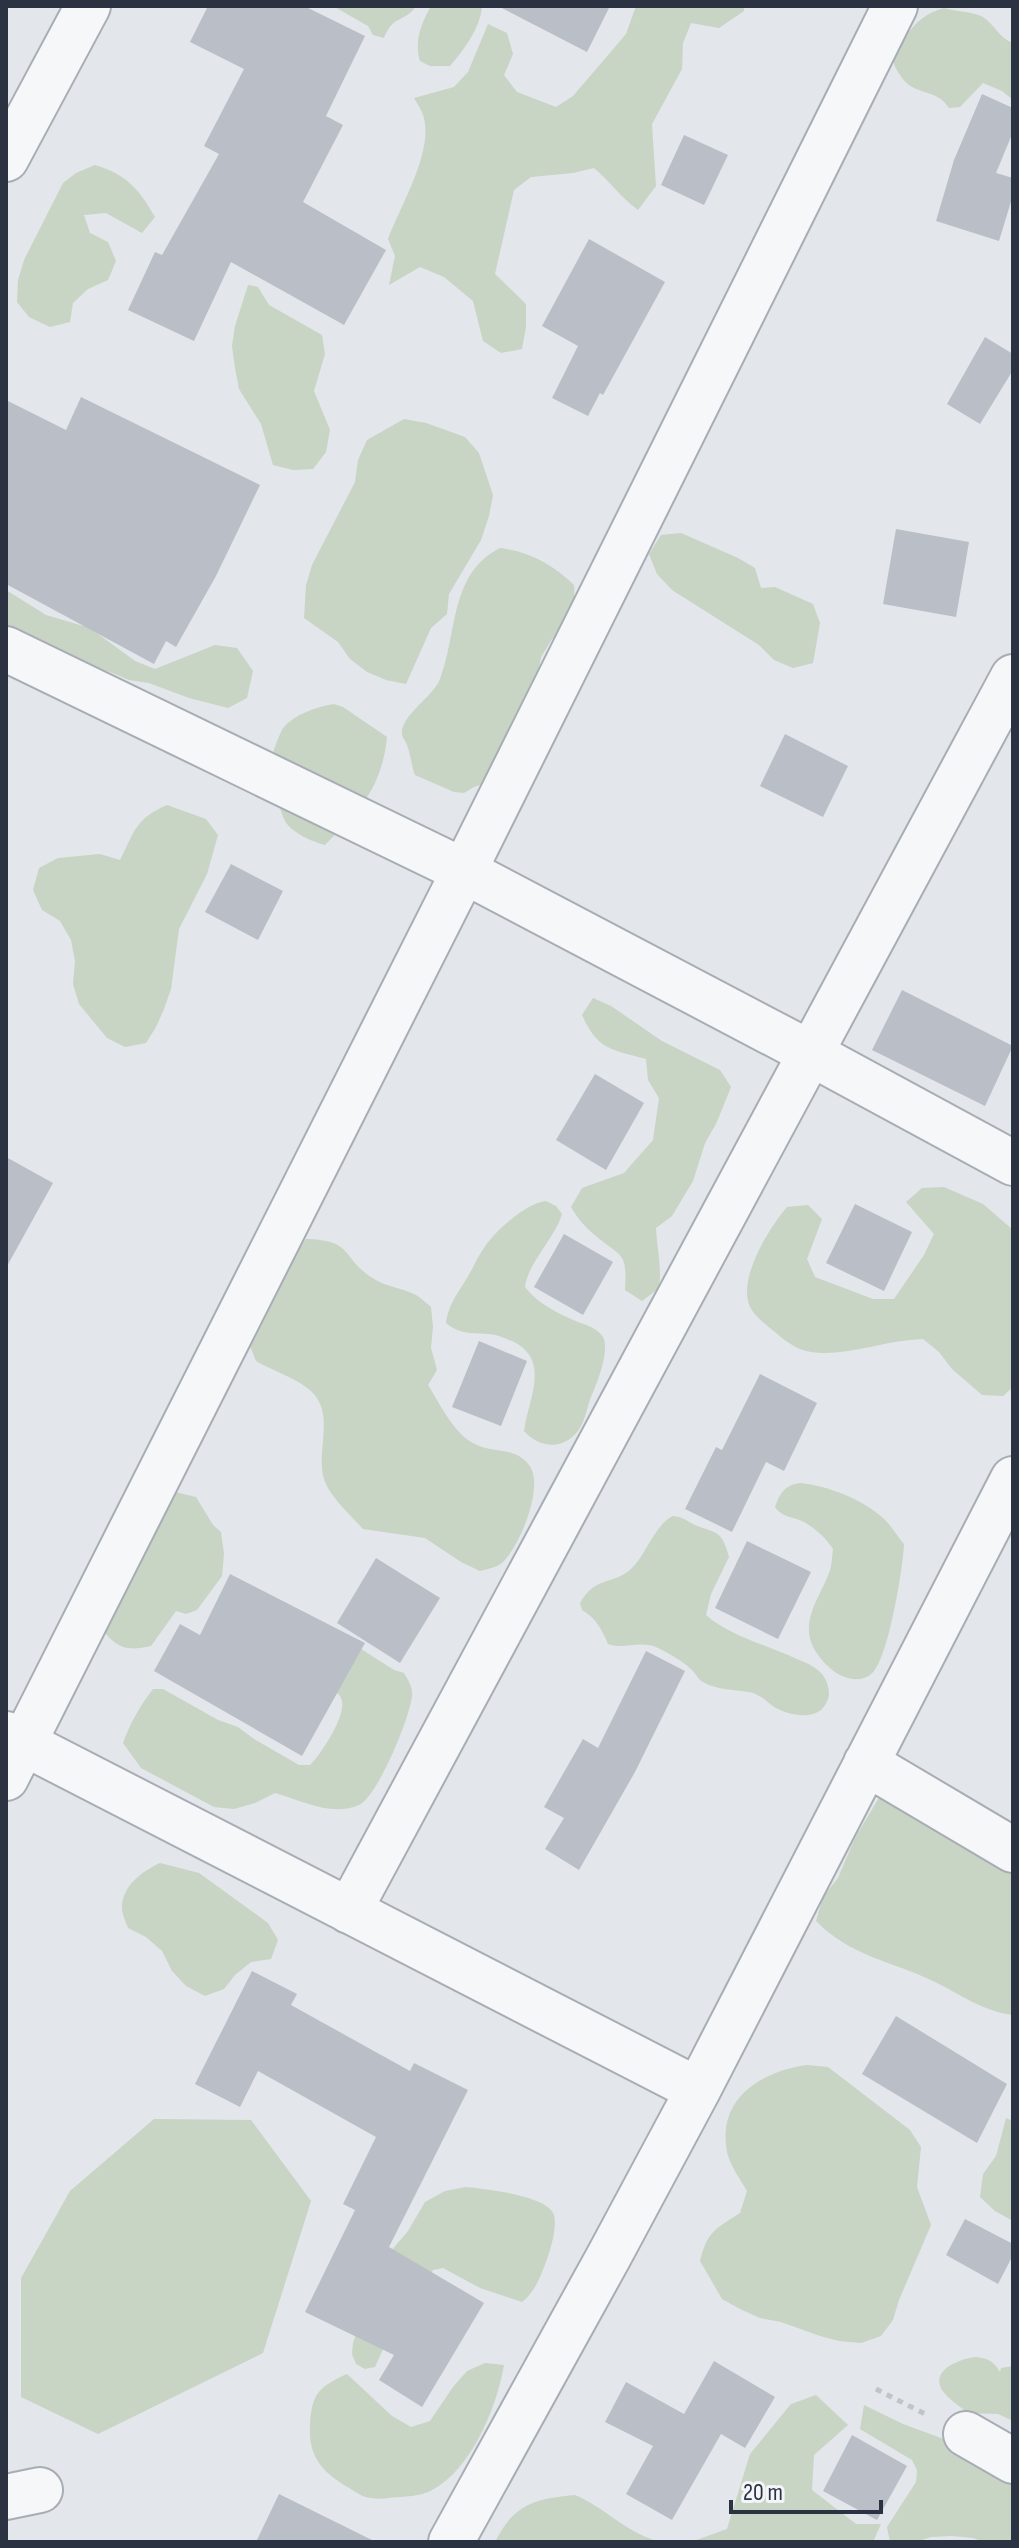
<svg xmlns="http://www.w3.org/2000/svg" width="1019" height="2548" font-family="'Sofia Sans Condensed',sans-serif">
  <rect width="100%" height="100%" fill="#e3e6eb"/>
  <path fill="#c8d4c4" d="M333 6H416C405 23 393 14 384 38L373 35 368 26Z
    M431 6H482C481 27 463 51 450 66H430L420 61C414 41 421 24 431 6Z
    M636 6H744V11L719 28 691 23 683 43 682 69 652 124 656 186 638 210C619 196 611 182 594 168L573 173 531 177 514 190 495 274 526 304V327L522 349 501 353 483 341 473 301 444 277 420 267 389 285 395 256 388 239C400 206 435 150 423 115 421 109 417 103 414 98L454 87 468 72 488 24 507 33 513 54 504 75 517 92 556 107 573 96 626 34Z
    M944 8C956 12 972 11 983 17 995 25 999 38 1013 43V100L1002 91 983 83 960 107 949 108C936 87 913 97 900 75 887 56 895 55 905 38 915 22 926 13 944 8Z
    M95 165C126 174 139 189 155 217L142 233 106 213 84 215 90 233 108 242 116 261 108 280 88 289 73 303 70 322 50 327 29 317 17 302 18 280 24 260 63 183 76 173Z
    M248 285 258 287 269 305 322 335 325 354 314 391 330 430 326 452 313 469 293 470 273 465 261 424 239 389 235 368 232 346 235 326Z
    M404 419 426 423 465 437 479 453 493 495 489 516 481 540 449 594 447 614 431 628 406 684 386 680 367 672 350 659 338 642 304 618 306 585 312 565 355 482 358 460 367 440Z
    M681 533 738 558 755 568 761 588 775 587 813 604 820 623 813 663 793 668 774 660 759 645 672 590 657 574 649 554 661 535Z
    M500 548C528 551 554 565 574 585 576 603 570 619 562 635L552 639 541 657 536 688 502 777 474 787 464 793 454 792 415 775C411 765 411 755 407 745 406 741 402 738 402 734 400 716 434 696 440 679 458 632 449 574 500 548Z
    M6 590 46 615 90 628 135 661 155 669 215 645 237 648 253 671 247 698 228 708 189 698 149 683 129 680 110 672 6 646Z
    M334 704 343 707 387 737C382 788 359 811 325 845 313 842 295 834 287 824 279 815 269 762 274 750 275 746 281 731 283 728 295 714 316 707 334 704Z
    M167 805 206 819 218 835 207 874 179 929 171 989 164 1009 156 1027 146 1043 125 1047 107 1038 79 1004 73 984 75 961 71 940 60 921 42 910 33 890 39 868 58 858 100 854 120 860C135 831 135 819 167 805Z
    M593 998 611 1006 662 1041 720 1070 731 1087 716 1124 705 1143 693 1181 672 1216 656 1228C657 1250 662 1266 659 1288L642 1301 625 1290C627 1252 623 1258 597 1237 586 1228 578 1219 571 1207L582 1188 624 1173 653 1140 659 1098 648 1080 646 1059C610 1049 598 1050 582 1015Z
    M944 1187 983 1204 1013 1230V1387L1003 1396 982 1395 952 1369 939 1352 923 1339C888 1340 854 1354 820 1353 801 1352 790 1345 776 1333 768 1326 755 1317 750 1307 737 1279 769 1228 787 1207L808 1205 822 1219 807 1259 815 1277 873 1299H894L924 1255 934 1234 906 1202 922 1188Z
    M546 1201 556 1206 562 1214C556 1236 527 1265 525 1287 535 1301 555 1312 571 1319 581 1324 596 1326 603 1337 610 1351 597 1383 591 1397 587 1407 586 1417 581 1426 568 1450 541 1450 524 1431 528 1399 552 1360 512 1341 504 1338 496 1334 488 1334 471 1333 459 1334 446 1323 448 1307 455 1297 464 1283 472 1271 477 1257 486 1245 497 1229 527 1203 546 1201Z
    M306 1239C355 1240 341 1259 374 1279 387 1287 403 1288 416 1295 421 1298 426 1303 431 1307L433 1327 431 1348 437 1370 428 1385C440 1404 453 1432 473 1443 492 1454 515 1446 529 1465 545 1486 520 1545 503 1562 498 1567 488 1569 480 1571L461 1562 425 1538 363 1529C350 1514 327 1495 323 1475 317 1447 335 1414 311 1391 297 1378 273 1371 256 1361L248 1341 280 1276Z
    M800 1483C828 1486 862 1499 883 1518 891 1525 897 1536 904 1544 903 1568 889 1653 874 1671 863 1685 841 1679 830 1668 820 1659 809 1645 809 1631 808 1610 822 1592 829 1573 832 1566 832 1557 833 1549 825 1537 816 1529 804 1522 792 1516 783 1518 775 1507 780 1493 785 1485 800 1483Z
    M175 1492 196 1497 213 1525 221 1532 224 1554 222 1576 197 1610 186 1614 176 1611 151 1646C122 1653 115 1645 97 1624L167 1497Z
    M673 1516C682 1517 684 1519 691 1523 714 1535 721 1526 729 1557L711 1594 706 1615C727 1634 762 1644 788 1655 800 1661 811 1663 820 1672 826 1678 829 1686 829 1695 828 1701 825 1706 821 1710 808 1720 786 1714 774 1707 767 1702 762 1696 753 1693 736 1689 715 1691 700 1680 698 1678 695 1673 692 1670 683 1661 668 1653 656 1647 639 1640 624 1650 608 1644 602 1630 596 1618 582 1610L580 1603C596 1575 612 1586 631 1569 646 1555 656 1523 673 1516Z
    M358 1647 394 1670 404 1673C408 1680 413 1687 412 1696 410 1717 378 1796 359 1805 331 1817 301 1800 275 1793L255 1803 234 1809 214 1807 141 1768 123 1743C130 1723 140 1706 153 1689H163L218 1720 238 1727 254 1739 299 1765H310C321 1754 345 1718 342 1701 341 1694 334 1691 328 1688Z
    M880 1796 1013 1836V2015C982 2011 960 1994 933 1981 891 1961 850 1956 816 1921L823 1897 838 1878 855 1838Z
    M160 1863 199 1873 268 1923 278 1940 271 1959 251 1962 235 1975 224 1989 205 1996 186 1986 172 1971 162 1951 146 1937 128 1928C126 1922 122 1914 122 1908 122 1885 143 1871 160 1863Z
    M806 2065 828 2067 910 2130 921 2147 917 2187 931 2225 899 2300 893 2320 881 2336 861 2343 839 2341 820 2336 781 2322 760 2318 740 2309 722 2299 700 2261C707 2232 715 2229 740 2213L747 2191C740 2179 730 2165 727 2152 717 2098 761 2072 806 2065Z
    M1006 2118 1013 2121V2221L995 2211 980 2197 983 2174 996 2156Z
    M154 2119 251 2120 311 2201 263 2353 98 2434 21 2397V2278L70 2191Z
    M466 2187C484 2189 548 2195 554 2215 557 2228 551 2247 547 2259 541 2275 536 2291 522 2302L480 2288 443 2268 433 2270 384 2347 375 2367 365 2369 356 2364 352 2354 353 2343 380 2264 408 2231 425 2202 445 2191Z
    M975 2357C987 2358 994 2361 1000 2372L1001 2368 1013 2366V2421L998 2414 967 2413C960 2406 947 2398 942 2390 930 2369 961 2359 975 2357Z
    M485 2363 504 2365C497 2407 471 2470 432 2490 424 2495 411 2496 402 2497 392 2497 381 2500 371 2498 364 2498 356 2492 349 2488 322 2472 308 2457 310 2424 312 2393 319 2387 347 2374L392 2416 411 2427 430 2421 453 2387 467 2371Z
    M816 2395 848 2425 814 2455 812 2490 856 2524H881L873 2542H691L727 2529 750 2454 791 2404Z
    M864 2405 903 2424 941 2438 1013 2475V2542H984L973 2538 952 2536 931 2537 916 2542H890L887 2527 916 2482 917 2470 912 2460 860 2429Z
    M575 2495C606 2508 627 2534 661 2542H495C514 2504 534 2499 575 2495Z"/>
  <path fill="#babfc7" d="M208 6H304L365 36 326 116 343 125 303 202 386 250 344 325 231 262 194 341 128 310 155 252 162 255 219 154 204 146 244 69 190 42Z
    M498 6H610L587 52Z
    M982 94 1013 108V132L996 173 1013 178V195L999 241 936 221 954 160Z
    M684 135 728 155 704 205 661 185Z
    M589 239 665 282 603 395 600 393 588 416 552 398 578 346 542 326Z
    M985 337 1013 354V370L980 424 947 404Z
    M81 397 260 485 216 576 176 647 166 641 154 664 6 584V400L66 430Z
    M896 529 969 542 956 617 883 604Z
    M785 734 848 766 823 817 760 786Z
    M231 864 283 891 258 940 205 912Z
    M902 990 1013 1046 985 1106 872 1050Z
    M595 1074 644 1103 606 1170 556 1140Z
    M6 1157 53 1183 6 1268Z
    M855 1204 912 1232 884 1291 826 1263Z
    M564 1234 613 1262 583 1315 534 1287Z
    M479 1341 527 1361 501 1426 452 1407Z
    M760 1374 817 1403 784 1471 766 1462 732 1532 685 1509 716 1447 722 1450Z
    M747 1541 811 1572 778 1639 715 1608Z
    M376 1558 440 1598 400 1663 337 1623Z
    M230 1574 365 1643 302 1756 154 1671 180 1624 200 1635Z
    M646 1651 685 1671 635 1772 579 1870 545 1849 564 1818 544 1807 583 1739 598 1748Z
    M252 1971 297 1994 291 2005 410 2071 414 2063 468 2090 389 2247 484 2303 422 2407 379 2380 394 2355 305 2312 355 2210 343 2204 376 2137 258 2071 240 2107 195 2084Z
    M896 2016 1007 2084 977 2143 862 2074Z
    M965 2219 1013 2244V2255L998 2284 946 2255Z
    M714 2361 775 2397 745 2448 721 2434 672 2520 626 2494 653 2446 605 2422 626 2382 684 2414Z
    M852 2435 907 2466 877 2520 823 2491Z
    M279 2494 376 2542H256Z"/>
  <g fill="none" stroke-linecap="round" stroke-linejoin="round">
    <defs>
      <path id="minor" d="M6 159 88 6
        M6 649 464 871 810 1053 1013 1163
        M6 1734 698 2090
        M866 1763 1013 1850
        M6 1778 464 871 895 6
        M349 1911 1013 677
        M966 2434 1013 2461
        M6 2497 40 2490
        M451 2542 609 2256 698 2090 1013 1479"/>
    </defs>
    <use href="#minor" stroke="#a8adb5" stroke-width="48"/>
    <path stroke="#c1c4c9" stroke-width="5" stroke-dasharray="6 6" stroke-linecap="butt" d="M876 2389 925 2414"/>
    <use href="#minor" stroke="#f6f7f9" stroke-width="44"/>
  </g>
  <rect width="1019" height="2548" fill="none" stroke="#2b3342" stroke-width="16"/>
  <path d="M731 2500v12h150v-12" fill="none" stroke="#2b3342" stroke-width="4"/>
  <text x="743" y="2500" font-size="24" fill="#2b3342" stroke="#f3f5f8" stroke-width="6" paint-order="stroke">20 m</text>
</svg>
